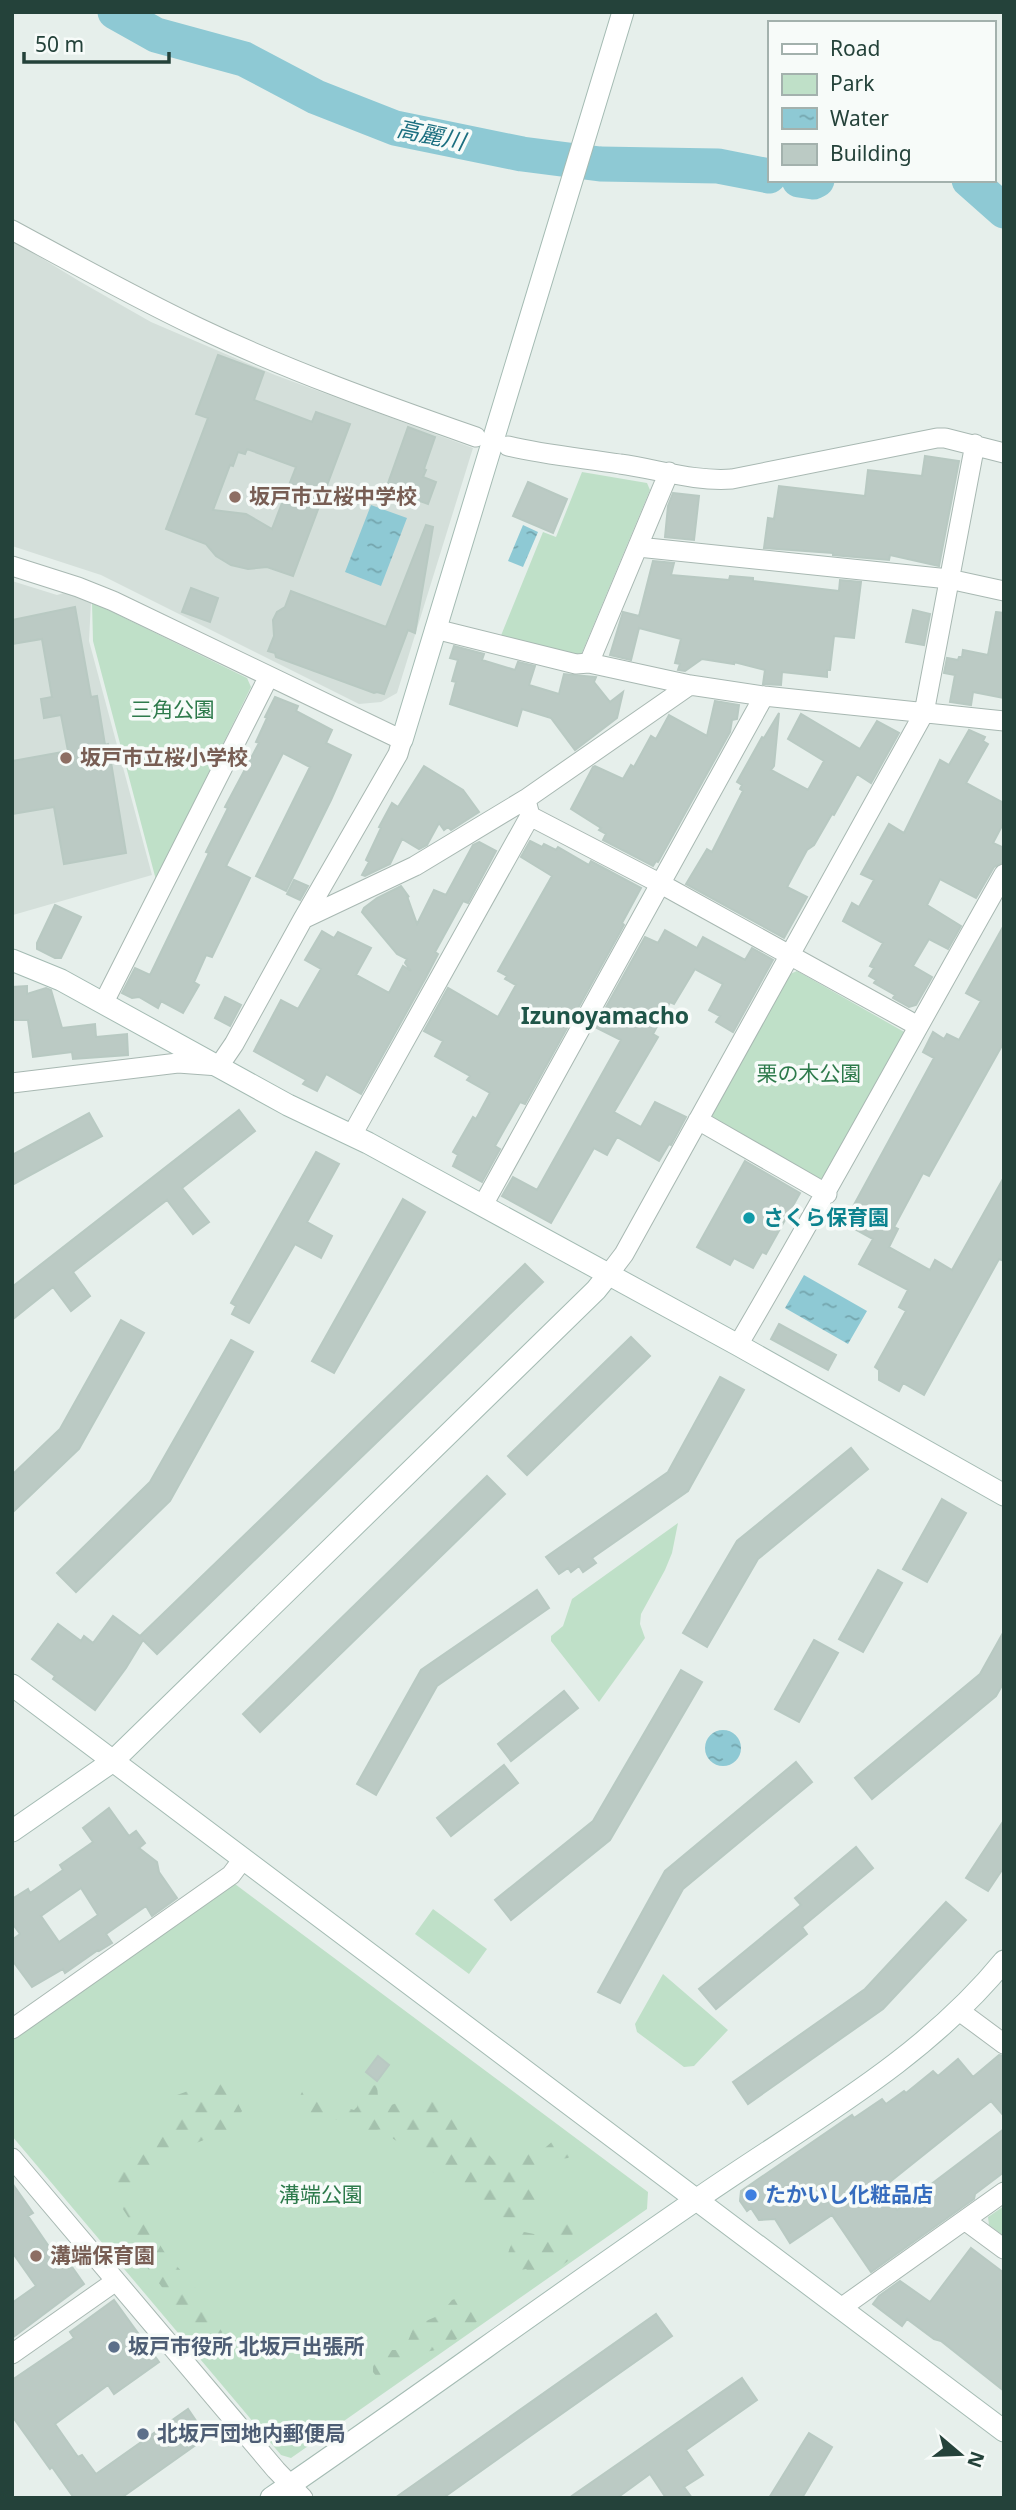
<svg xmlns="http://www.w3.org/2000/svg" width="1016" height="2510" font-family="'Noto Sans','Noto Sans JP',sans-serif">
  <defs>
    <pattern id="forest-firs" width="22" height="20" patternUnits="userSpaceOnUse" patternTransform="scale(1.75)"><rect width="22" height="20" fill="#bfe0c8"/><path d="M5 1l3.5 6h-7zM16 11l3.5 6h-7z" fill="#a4c1ad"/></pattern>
    <pattern id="water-ripples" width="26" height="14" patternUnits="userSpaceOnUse" patternTransform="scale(1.75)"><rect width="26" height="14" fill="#8ec9d4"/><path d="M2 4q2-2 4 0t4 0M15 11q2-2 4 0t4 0" fill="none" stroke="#74a5ad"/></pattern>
  </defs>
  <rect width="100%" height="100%" fill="#e6efeb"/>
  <path fill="#d4dfda" d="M12 240 79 281 151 322 275 375 473 448 397 693 381 702 359 704 101 575 12 546Z
    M12 581 57 595 64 593 91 601 89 641 152 875 13 915 12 918Z"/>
  <path fill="#bfe0c8" d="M582 472 647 483 650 490 581 655 576 657 500 638 543 532 556 537Z
    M92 602 247 678 251 687 156 880 93 641Z
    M797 971 906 1033 826 1178 818 1179 715 1122 712 1115 790 974Z
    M678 1523 672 1553 665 1570 641 1614 640 1624 645 1638 599 1702 551 1641V1636L563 1626 572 1599Z
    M235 1884 648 2192 647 2209 291 2458 281 2455 12 2136V2040Z
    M433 1909 487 1949 469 1974 415 1934Z
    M663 1974 728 2030 694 2066 684 2067 637 2032 635 2024Z
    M1004 2206V2236L989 2225 988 2217Z"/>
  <path fill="url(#forest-firs)" d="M221 2083 234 2096 242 2111 231 2129 184 2148H172L146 2177 134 2185 130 2196 165 2253 193 2284 223 2332 204 2343 131 2246 128 2217 119 2203 112 2180V2169L132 2146 156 2136 179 2120 175 2106 177 2095 202 2086Z
    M377 2085 378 2097 385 2106C395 2105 401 2101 409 2099 419 2096 425 2096 434 2091L443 2094 449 2102 461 2108 476 2141 503 2170 511 2171 522 2164 526 2153H539L561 2134C569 2136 579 2141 581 2149L568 2158 561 2159 555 2168 539 2171 538 2178C543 2187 542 2192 538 2202L522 2207 523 2215 516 2218 490 2217 419 2161 411 2141C397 2143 392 2141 386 2129L367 2131C338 2107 330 2131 299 2115L296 2104 303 2090 314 2086C329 2094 337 2106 354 2110L357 2107 362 2087Z
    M564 2219 573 2232 572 2241 578 2246 579 2252 544 2280 529 2288 526 2286 524 2282 530 2273 526 2269 518 2271C500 2258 510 2248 519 2231L539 2235 541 2222Z
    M462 2296 477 2301 482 2305 483 2314C471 2331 436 2360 415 2349 403 2358 404 2371 390 2382L379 2380 373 2372V2364L392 2350H400L408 2341 414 2326 440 2315 452 2300Z"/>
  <path fill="url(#water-ripples)" d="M371 505 407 518 381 586 345 572Z
    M523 525 538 532 523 567 508 561Z
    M804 1275 867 1311 848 1344 785 1308Z
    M705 1748a18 18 0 1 1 36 0a18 18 0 1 1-36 0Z"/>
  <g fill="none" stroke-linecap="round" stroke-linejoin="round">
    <path stroke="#8ec9d4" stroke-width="35" d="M115 12 156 35 244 59 316 97 395 128 522 154 600 164 718 166 769 176
      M799 180 813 182 817 180
      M969 180 1004 211"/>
  </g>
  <path fill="#bbcac4" stroke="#b8c9c2" stroke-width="2" fill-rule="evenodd" d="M218 355 264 372 254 400 312 422 316 412 350 424 293 576 267 567 248 569 231 565 216 556 206 544 166 529 208 418 196 414ZM247 449 296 467 272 529 246 514 213 510 230 465 233 466 238 452 245 454Z
    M408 427 435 437 424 469 426 470 423 477 436 482 428 504 386 489Z
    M925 456 959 461 939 566 890 555 889 560 833 555V553L764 548 768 518 774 519 779 486 865 496 868 470 922 476Z
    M528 482 567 499 553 533 513 516Z
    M673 493 699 496 694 540 665 537 668 506Z
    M426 525 433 527 415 633 408 630 384 694 377 692 374 693 276 657 275 653 268 651 274 636 273 620 277 612 285 607 291 591 386 627Z
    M653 561 674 563 671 575 729 580 730 576 753 578V581L839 591 840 580 861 582 854 638 834 636 830 670H827V677L782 672 781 685 763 684 765 670 734 662V664L702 659 685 671 678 670 680 664 675 663 681 639 639 628 631 660 610 655 623 612 639 616Z
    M191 588 218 598 210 622 182 612Z
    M75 607 91 697 97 696 105 745 108 744 126 853 64 864 54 807 12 814V761L68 751 61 715 44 718 41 699 52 697 42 639 12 644V620Z
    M913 610 930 614 924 645 906 642Z
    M996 612 1004 613V698L973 692 971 705 950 702 955 675 944 673 947 658 958 660 959 657H962L963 650 988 655Z
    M454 646 484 654 482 660 515 670 518 662 535 666 529 685 559 694 564 674 596 677 594 682 610 702 623 692 617 718 575 750 551 718 522 709 517 726 450 704 456 682 452 681 458 660 450 658Z
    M275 697 298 706 296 711 332 730 326 743 351 755 331 800 286 891 256 876 310 767 283 753 226 866 250 878 212 957 206 955 194 982 199 985 183 1013 161 1001 158 1008 139 997 132 998 122 993 135 968 150 975 209 853 206 852 228 808 225 807 259 743 256 742 267 718 265 717Z
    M715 701 739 705 737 719 732 720 730 732 658 862 656 861 653 866 603 840 606 834 599 830 601 828 571 809 593 767 595 766 623 779 631 765 634 767 651 736 656 739 669 715 707 736Z
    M779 713 774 766 771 770 808 790 824 761 788 739 801 714 860 749 877 721 899 733 871 783 857 774 834 815 832 814 814 845 807 850 787 887 807 897 784 938 686 884 707 849 712 852 743 791 740 789 742 785 737 782 762 737 764 738Z
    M969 730 985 737 983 741 988 744 966 783 1004 803V822L993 843 1004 848V862L994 867 976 898 940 879 927 905 961 926 948 949 929 939 913 966 932 977 916 1005 909 1007 893 998 895 995 874 983 876 980 869 976 874 968 870 966 883 943 843 921 852 903 859 907 874 880 861 874 889 824 904 833 940 760 949 765Z
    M424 766 463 790 479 812 451 830 448 827 444 830 439 823 427 845 419 849 402 839 390 864 365 876 362 875 369 862 366 860 381 828 379 827 392 803 398 807Z
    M530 841 542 847 544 844 556 850 558 847 589 865 591 861 641 888 622 923 624 925 525 1104 520 1102 495 1146 500 1149 482 1182 453 1166 458 1155 453 1152 473 1117 476 1119 490 1093 467 1080 470 1076 435 1056 443 1041 424 1031 448 988 498 1017 516 985 505 979 507 976 498 971 552 876 521 857Z
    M479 842 496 851 468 903 463 901 435 952 438 954 425 979 361 1094 326 1074 317 1091 303 1084 306 1080 254 1051 281 1000 298 1009 321 969 305 960 322 931 334 938 338 932 371 948 356 975 389 993 403 966 411 971 405 963 407 959 397 954 362 912 364 908 377 898 401 886 409 897 407 896 417 924 434 890 446 895 473 845Z
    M294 880 308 886 300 900 287 894Z
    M55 905 81 917 61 958H55L37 949V943Z
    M1004 925V1042L929 1176 923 1173 894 1227 898 1229 889 1247 930 1270 935 1260 952 1270 1004 1177V1261L999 1259 924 1395 903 1383 899 1391 879 1380V1370L875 1367 906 1311 899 1307 908 1290 859 1264 873 1239 844 1223 934 1058 923 1052 933 1032 944 1039 947 1034 959 1040 981 1001 966 993Z
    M665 930 697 948 703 937 745 960 752 948 773 960 733 1032 716 1022 720 1016 709 1010 723 984 695 969 674 1004 670 1002 653 1034 658 1037 614 1112 641 1127 655 1102 686 1117 671 1145 669 1144 659 1161 617 1137 607 1155 594 1148 551 1223 502 1196 513 1177 537 1190 621 1040 595 1027 645 937 658 943Z
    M27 986V994L46 988 51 990 62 1028 95 1024 96 1037 127 1034 128 1055 73 1059 72 1052 33 1057 28 1020H12V987Z
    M225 997 241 1005 230 1026 215 1018Z
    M239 1110 255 1131 182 1188 209 1222 193 1234 167 1200 73 1272 90 1296 71 1311 53 1287 12 1320V1287Z
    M89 1113 102 1136 12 1185V1155Z
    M316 1152 339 1164 307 1222 332 1236 321 1258 295 1244 249 1323 232 1314 236 1306 231 1303Z
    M745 1161 800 1193 766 1254 762 1252 753 1268 734 1258 730 1265 697 1247Z
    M403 1199 425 1212 334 1373 312 1361Z
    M525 1264 543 1282 157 1654 143 1640 126 1668 95 1710 53 1679 55 1676 32 1659 58 1624 81 1641 84 1636 93 1643 113 1616 140 1636Z
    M121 1320 144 1333 79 1449 12 1513V1475L60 1429Z
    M779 1324 836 1355 828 1370 771 1339Z
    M631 1337 650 1356 527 1475 508 1456Z
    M231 1340 253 1352 170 1501 76 1592 57 1573 150 1482Z
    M720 1377 744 1390 688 1491 592 1558 596 1563 583 1572 579 1566 571 1572 568 1568 559 1574 546 1557 668 1472Z
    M851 1448 868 1469 758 1559 707 1647 683 1633 737 1541Z
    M487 1476 505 1494 260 1732 243 1714Z
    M942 1499 966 1513 927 1582 903 1569Z
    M878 1570 902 1583 863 1652 839 1639Z
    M537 1590 549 1608 437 1686 376 1795 357 1784 421 1670Z
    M1004 1631V1682L996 1696 872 1799 855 1778 980 1674Z
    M814 1640 838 1653 799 1722 775 1709Z
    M681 1670 702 1682 610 1840 511 1920 495 1900 593 1821Z
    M564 1691 578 1708 511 1761 498 1744Z
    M796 1762 812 1782 683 1889 620 2003 598 1992 665 1871Z
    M504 1765 518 1783 451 1836 437 1818Z
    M109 1808 129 1836 136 1831 145 1843 139 1848 157 1862 159 1872 177 1898 152 1916 146 1906 106 1934 112 1943 99 1951 98 1950 65 1973 63 1969 32 1987 12 1960V1940L20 1934 12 1923V1899L28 1889 30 1893 63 1870 60 1865 93 1842 83 1828ZM81 1888 98 1915 59 1942 41 1916Z
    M1004 1820V1867L988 1891 966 1878Z
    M856 1847 873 1868 802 1927 807 1934 716 2009 699 1989 801 1905 795 1898Z
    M946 1902 966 1920 883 2009 748 2104 733 2082 865 1989Z
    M999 2055 1004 2056V2116L991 2101 881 2189 897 2210 1004 2129V2172L975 2194 974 2199 871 2272 832 2215 790 2243 775 2219 759 2220 751 2208 747 2211 740 2201 741 2191 852 2115 854 2118 882 2099 886 2104 904 2091 906 2093 933 2071 938 2076 958 2059 973 2077Z
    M378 2056 389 2065 377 2081 366 2072Z
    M12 2183 33 2213 28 2216 50 2248 56 2244 84 2284 12 2338V2303L36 2286 12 2252Z
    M971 2248 1004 2273V2391L941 2341 934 2339 907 2319 902 2326 873 2304 879 2296 900 2281 930 2302Z
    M114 2300 159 2362 114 2394 108 2385 55 2424 78 2457 82 2455 96 2474 188 2409 207 2437 121 2498H74L52 2467 50 2469 12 2416V2380L74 2338 70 2332Z
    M656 2314 672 2336 526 2439 443 2498H395Z
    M742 2378 757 2400 686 2450 703 2475 684 2487 692 2498H666L650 2474 617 2498H569Z
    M809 2433 832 2447 802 2498H769Z"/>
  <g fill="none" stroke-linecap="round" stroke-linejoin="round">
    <defs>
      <path id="street" d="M12 230C73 263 134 297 197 327 287 370 382 404 476 437
        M508 446C545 455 582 458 620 464 657 469 695 482 732 479L937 438H945L1004 453
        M638 547 949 579 1004 591
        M12 566 78 587 113 601 402 740 398 754 303 919 234 1044 219 1066 178 1063 12 1083
        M435 629 576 664 589 663 690 685 764 696 1004 721
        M589 663 669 472
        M530 816 661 884 918 1026
        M303 919 415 866 526 799 690 685
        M104 1002 269 676
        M698 1120 827 1194
        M352 1135 530 816 527 804
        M483 1205 764 696
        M608 1275 624 1254 924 713 975 444
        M738 1345C829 1190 915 1031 1004 874
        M958 2010 1004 2044
        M12 2029 231 1875 243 1859
        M12 2158 276 2470 303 2498
        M966 2221 1004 2249
        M841 2308 1004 2192
        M12 2354 116 2281"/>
      <path id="secondary" d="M402 740 623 12
        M12 960 61 980 288 1105 368 1143 738 1345 1004 1495
        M12 1685 1004 2431
        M12 1831 113 1761 596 1290 608 1275
        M271 2498C414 2400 553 2298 696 2200 802 2126 921 2063 1004 1961"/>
    </defs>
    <use href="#street" stroke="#a8b8b2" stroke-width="21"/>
    <use href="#secondary" stroke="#a4bbb3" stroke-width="23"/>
    <use href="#street" stroke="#fff" stroke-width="19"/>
    <use href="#secondary" stroke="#fff" stroke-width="21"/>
  </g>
  <g fill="#8d6e63" stroke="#f7fbf9" stroke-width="2.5">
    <circle cx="235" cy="497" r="7"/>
    <circle cx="66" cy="758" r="7"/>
    <circle cx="36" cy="2256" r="7"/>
  </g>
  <circle fill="#0f9aa8" stroke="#f7fbf9" stroke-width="2.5" cx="749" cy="1218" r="7"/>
  <circle fill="#3f7fe0" stroke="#f7fbf9" stroke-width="2.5" cx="751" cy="2195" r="7"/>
  <g fill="#5c6f8a" stroke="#f7fbf9" stroke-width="2.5">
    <circle cx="114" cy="2347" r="7"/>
    <circle cx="143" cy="2434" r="7"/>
  </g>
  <g text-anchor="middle" stroke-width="7" stroke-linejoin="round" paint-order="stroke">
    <g font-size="21" font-weight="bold" fill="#785e54" stroke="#f7fbf9" text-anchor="start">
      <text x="249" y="504">坂戸市立桜中学校</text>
      <text x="80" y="765">坂戸市立桜小学校</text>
      <text x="50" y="2263">溝端保育園</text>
    </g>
    <g font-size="21" fill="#2d7a4b" stroke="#f7fbf9">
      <text x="173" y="717">三角公園</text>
      <text x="809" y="1081">栗の木公園</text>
      <text x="321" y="2202">溝端公園</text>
    </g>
    <g font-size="21" font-weight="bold" fill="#0d838f" stroke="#f7fbf9" text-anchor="start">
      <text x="763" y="1225">さくら保育園</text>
    </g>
    <g font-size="21" font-weight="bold" fill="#366cbe" stroke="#f7fbf9" text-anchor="start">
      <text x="765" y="2202">たかいし化粧品店</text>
    </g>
    <g font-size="21" font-weight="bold" fill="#4e5e75" stroke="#f7fbf9" text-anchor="start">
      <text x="128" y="2354">坂戸市役所 北坂戸出張所</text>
      <text x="157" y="2441">北坂戸団地内郵便局</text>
    </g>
    <g font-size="23" font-style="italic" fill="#1c6f80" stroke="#f7fbf9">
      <text transform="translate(431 135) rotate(12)" y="8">高麗川</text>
    </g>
    <g font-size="23" font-weight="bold" fill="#1f5548" stroke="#f7fbf9">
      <text x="605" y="1024">Izunoyamacho</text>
    </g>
  </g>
  <rect width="1016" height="2510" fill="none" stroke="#24423a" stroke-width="28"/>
  <rect x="768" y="21" width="228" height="161" fill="#f7fbf9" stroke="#a3b1ad" stroke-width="2"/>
  <rect x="782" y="44" width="35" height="10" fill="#ffffff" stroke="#a3b1ad" stroke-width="2"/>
  <text x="830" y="56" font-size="21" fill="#24423a">Road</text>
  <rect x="782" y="74" width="35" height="21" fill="#bfe0c8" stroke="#a3b1ad" stroke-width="2"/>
  <text x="830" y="91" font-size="21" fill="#24423a">Park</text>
  <rect x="782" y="108" width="35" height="21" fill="url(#water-ripples)" stroke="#a3b1ad" stroke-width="2"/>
  <text x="830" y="126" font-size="21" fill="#24423a">Water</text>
  <rect x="782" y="144" width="35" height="21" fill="#bbcac4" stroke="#a3b1ad" stroke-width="2"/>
  <text x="830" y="161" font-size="21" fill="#24423a">Building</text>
  <g transform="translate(960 2454) rotate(109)" stroke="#f7fbf9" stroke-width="5" paint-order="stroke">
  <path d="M0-5L12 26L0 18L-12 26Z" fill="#24423a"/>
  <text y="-10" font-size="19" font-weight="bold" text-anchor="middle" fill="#24423a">N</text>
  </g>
  <path d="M24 52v10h145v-10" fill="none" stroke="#24423a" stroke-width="3.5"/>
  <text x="35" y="52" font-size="21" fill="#24423a" stroke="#f7fbf9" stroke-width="5" paint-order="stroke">50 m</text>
</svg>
